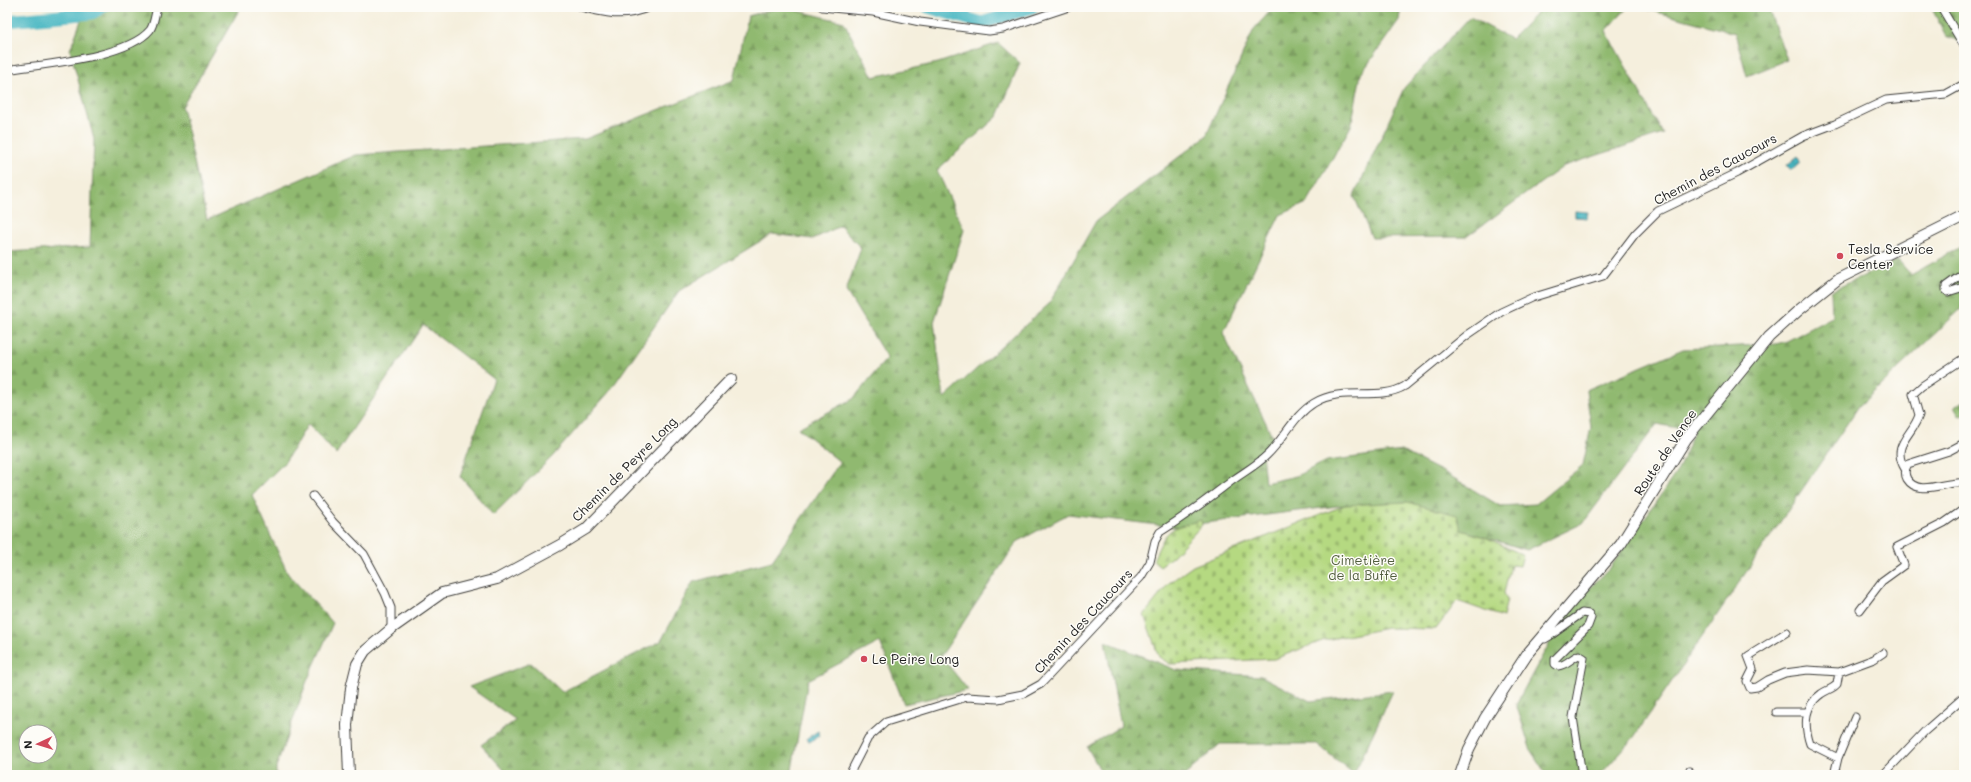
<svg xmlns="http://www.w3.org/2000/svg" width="1971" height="782" font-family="Mali,sans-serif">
  <defs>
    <pattern id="forest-firs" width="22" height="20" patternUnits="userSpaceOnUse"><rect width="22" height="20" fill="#90b96f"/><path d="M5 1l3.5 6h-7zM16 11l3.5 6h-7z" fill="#7c9e60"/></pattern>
    <pattern id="cemetery-stones" width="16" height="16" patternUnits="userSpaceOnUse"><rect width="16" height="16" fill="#b5d981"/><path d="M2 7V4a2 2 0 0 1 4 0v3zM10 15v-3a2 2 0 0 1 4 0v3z" fill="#9bba6f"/></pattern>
    <pattern id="water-waves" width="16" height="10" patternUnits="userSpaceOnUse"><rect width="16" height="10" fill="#49b7c2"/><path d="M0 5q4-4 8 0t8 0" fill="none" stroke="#3c949d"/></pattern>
  </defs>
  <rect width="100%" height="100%" fill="#fdfcf7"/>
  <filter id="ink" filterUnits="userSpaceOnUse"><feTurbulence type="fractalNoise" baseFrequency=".025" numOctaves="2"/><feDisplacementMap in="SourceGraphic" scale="8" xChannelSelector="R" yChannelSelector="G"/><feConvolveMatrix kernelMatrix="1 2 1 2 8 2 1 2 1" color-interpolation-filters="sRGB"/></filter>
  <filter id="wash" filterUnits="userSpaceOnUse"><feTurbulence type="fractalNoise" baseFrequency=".012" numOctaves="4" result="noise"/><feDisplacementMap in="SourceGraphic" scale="16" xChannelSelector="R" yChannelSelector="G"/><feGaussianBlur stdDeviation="0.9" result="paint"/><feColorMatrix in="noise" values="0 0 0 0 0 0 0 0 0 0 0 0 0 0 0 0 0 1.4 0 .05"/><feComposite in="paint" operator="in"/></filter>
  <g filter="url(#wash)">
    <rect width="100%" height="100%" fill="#f5efdd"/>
    <path fill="url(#forest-firs)" stroke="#566a46" fill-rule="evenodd" d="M86 7H241L182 107 207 220 356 155 585 139 734 80 748 16 782 7 844 22 873 77 938 63 998 43 1020 63 998 116 937 170 964 230 934 322 944 398 1049 304 1096 221 1206 136 1254 29 1274 7H1401L1399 20 1361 74 1351 126 1307 203 1280 215 1223 333 1274 440 1262 453 1265 483 1296 476 1327 461 1402 451 1447 474 1500 506 1536 504 1583 465 1591 427 1586 390 1683 349 1776 344 1787 341 1832 317 1831 291 1898 260 1911 275 1964 245V306L1859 406 1634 737 1600 775H1547L1531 751 1516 704 1568 609 1610 568 1678 470 1694 431 1657 424 1583 523 1527 550 1461 530 1407 502 1345 505 1174 527 1068 514 1017 542 941 656 968 690 904 704 880 642 808 680 791 775H505L506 772 481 745 516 720 469 687 531 663 562 692 661 641 693 582 772 561 840 462 798 428 853 399 887 358 846 291 861 248 840 226 813 239 772 234 679 291 609 392 552 457 493 515 460 476 494 379 423 325 336 454 308 424 285 462 252 495 288 574 333 623 307 681 276 767V775H7V252L90 247 94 139 70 50ZM26 732H50V756H26Z
      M1543 7H1628L1606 31 1663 134 1564 166 1466 237 1372 238 1354 196 1404 88 1470 17 1511 39Z
      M1638 7H1770L1768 8 1787 60 1747 76 1735 33Z
      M1931 7H1964V43L1946 36Z
      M1964 401V415L1960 416 1954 406Z
      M1105 641 1176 670 1261 676 1310 701 1393 691 1354 774 1317 744H1220L1185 775H1103L1087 747 1121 726Z"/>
    <path fill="url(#cemetery-stones)" stroke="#687a4e" d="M1407 502 1457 515 1461 530 1487 538 1523 555 1520 566 1511 565 1504 593 1507 599 1503 617 1457 601 1436 629 1387 628 1325 640 1274 659 1170 664 1159 657 1144 615 1169 583 1193 566 1345 505Z
      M1201 520 1202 525 1173 556 1160 566 1153 560C1168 527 1167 530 1201 520Z"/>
    <path fill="url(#water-waves)" stroke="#326a6f" d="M1798 156 1800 162 1791 170 1787 165Z
      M1575 211 1588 212 1587 218 1575 217Z
      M818 731 820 736 809 742 807 738Z"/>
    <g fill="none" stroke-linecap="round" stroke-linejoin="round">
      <path stroke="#49b7c2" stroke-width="13" d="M928 7 982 23 1032 7
        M7 21 92 13 102 7"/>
    </g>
  </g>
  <g filter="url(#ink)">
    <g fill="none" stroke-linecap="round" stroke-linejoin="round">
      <defs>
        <path id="street" d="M581 7C609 14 623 18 650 7
          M822 7 873 12 920 22 989 31 1003 29 1069 7
          M1941 7 1964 46
          M7 70C42 64 127 58 150 30 154 25 155 14 157 7
          M1964 273 1946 286V290L1948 292 1964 287
          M1964 443 1949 451 1908 464C1905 469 1904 473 1907 479 1919 498 1946 480 1964 483
          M1905 469C1890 445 1913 435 1919 415L1913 394 1922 386 1961 360H1964
          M313 496 333 522 364 554 385 593 391 608V629
          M1860 610 1882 581 1904 565 1897 547 1944 523 1964 509
          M1787 632 1748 656 1753 669 1747 681 1750 688 1757 687 1768 680 1785 673 1808 670 1839 672 1874 659 1883 653
          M1541 638 1545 639 1550 636 1582 613 1589 614 1591 618 1588 626 1555 659V664L1558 666C1567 665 1571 658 1579 655L1584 658 1573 717 1582 775
          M1776 712H1806
          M1838 758 1810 744C1804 726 1804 706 1821 694 1826 690 1833 689 1837 684L1839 672
          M1689 771 1693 775
          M849 775 868 738 886 722 967 697 998 699 1023 694 1041 684 1141 577 1150 562 1155 541 1160 532C1186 516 1209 498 1233 480 1244 472 1257 465 1267 455 1284 439 1294 415 1314 403 1343 385 1378 402 1405 386L1466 336 1501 312 1531 298 1603 276 1635 234 1658 211 1737 173 1803 136 1835 124 1886 100 1946 94 1964 84
          M1834 775 1838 758 1855 717
          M1883 775 1925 731 1964 697"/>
        <path id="secondary" d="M349 775 347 725 351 688 357 664 365 651 391 629 442 593 497 579 560 545 586 529 731 379
          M1460 775 1469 749 1485 718 1527 654 1621 544 1686 439 1769 337 1799 310 1838 279 1964 216"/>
      </defs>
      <use href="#street" stroke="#3d3c39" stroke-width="9"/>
      <use href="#secondary" stroke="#3d3c39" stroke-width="12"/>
      <use href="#street" stroke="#fff" stroke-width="7"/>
      <use href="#secondary" stroke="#fff" stroke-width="10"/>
    </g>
  </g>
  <g fill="#d1495b" stroke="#fdfcf7" stroke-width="1.5">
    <circle cx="1840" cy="256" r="4"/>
    <circle cx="864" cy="659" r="4"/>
  </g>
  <g text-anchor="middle" stroke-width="3" stroke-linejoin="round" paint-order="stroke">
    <g font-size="13" fill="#1c1c1c" stroke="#fdfcf7">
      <text transform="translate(1715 169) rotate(-28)" y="5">Chemin des Caucours</text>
      <text transform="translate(1665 452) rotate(-56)" y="5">Route de Vence</text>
      <text transform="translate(624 469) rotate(-45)" y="5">Chemin de Peyre Long</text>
      <text transform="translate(1083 621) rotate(-47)" y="5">Chemin des Caucours</text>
    </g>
    <g font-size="13" fill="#1c1c1c" stroke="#fdfcf7" text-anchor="start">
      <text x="1848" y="254">Tesla Service<tspan x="1848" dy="15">Center</tspan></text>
      <text x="872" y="664">Le Peire Long</text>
    </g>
    <g font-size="13" fill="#525e3f" stroke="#fdfcf7">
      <text x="1363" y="565">Cimetière<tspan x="1363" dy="15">de la Buffe</tspan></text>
    </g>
  </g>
  <rect width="1971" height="782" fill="none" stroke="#fdfcf7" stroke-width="24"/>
  <g transform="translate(38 744) rotate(266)"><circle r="19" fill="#fdfcf7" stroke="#a3a29f"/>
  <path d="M0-3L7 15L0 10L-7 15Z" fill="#d1495b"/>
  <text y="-6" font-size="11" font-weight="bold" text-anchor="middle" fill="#1c1c1c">N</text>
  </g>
</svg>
